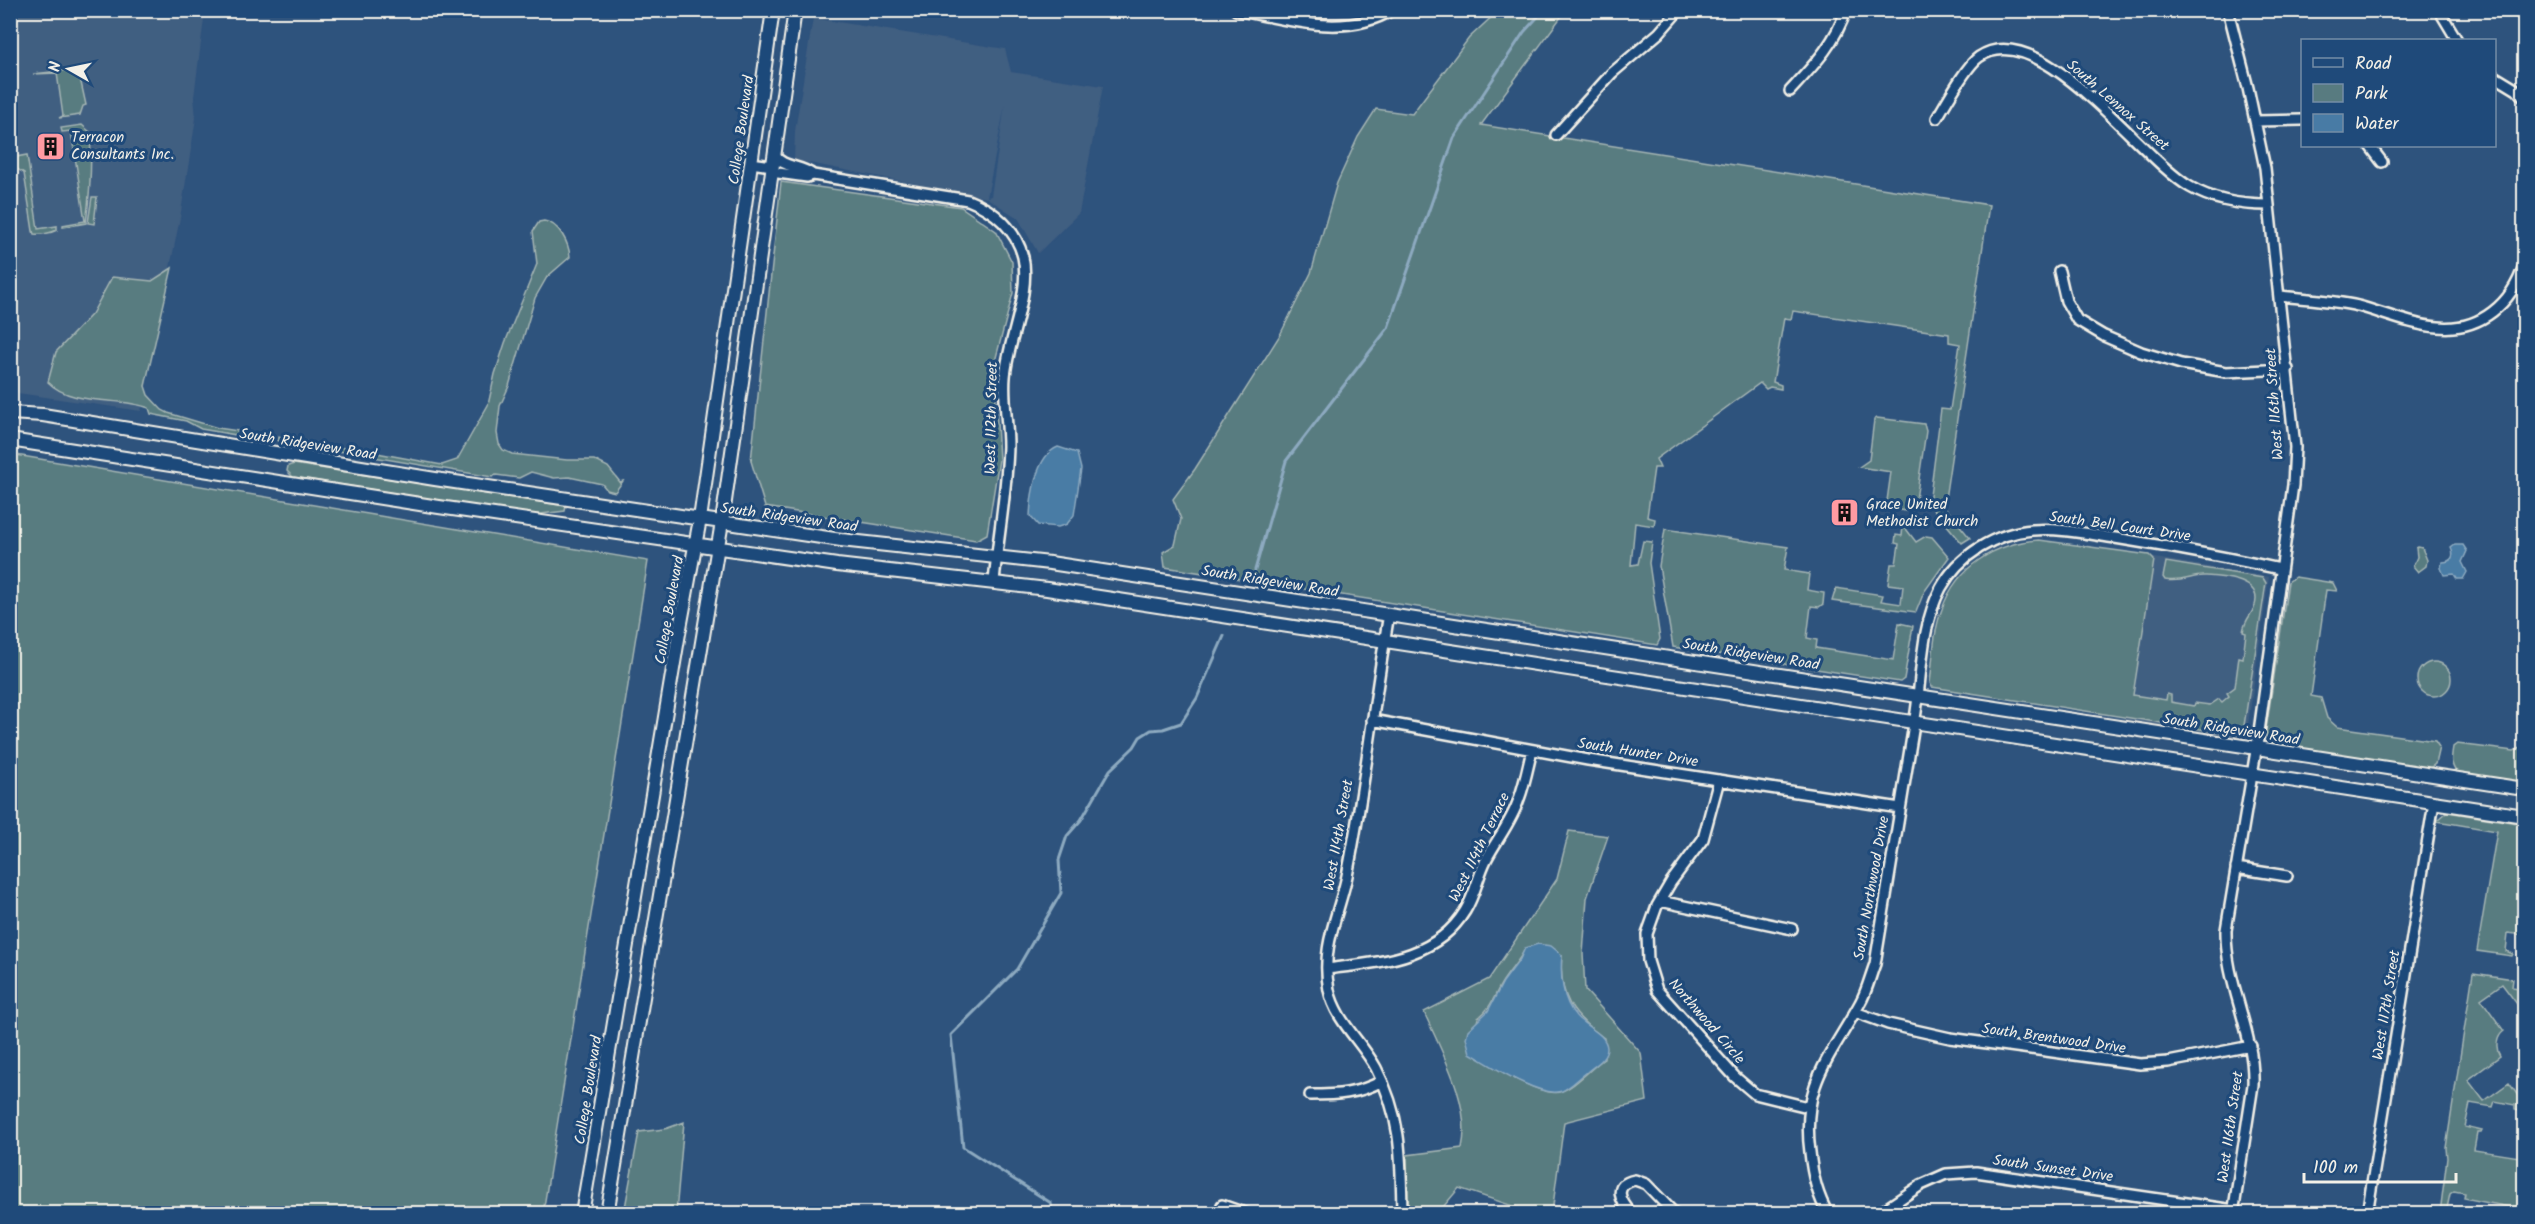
<svg xmlns="http://www.w3.org/2000/svg" width="2535" height="1224" font-family="Kalam,sans-serif">
  <rect width="100%" height="100%" fill="#2e537d"/>
  <filter id="ink" filterUnits="userSpaceOnUse"><feTurbulence type="fractalNoise" baseFrequency=".0167" numOctaves="2"/><feDisplacementMap in="SourceGraphic" scale="12" xChannelSelector="R" yChannelSelector="G"/><feConvolveMatrix kernelMatrix="1 2 1 2 8 2 1 2 1" color-interpolation-filters="sRGB"/></filter>
  <g filter="url(#ink)">
    <path fill="#405e81" fill-rule="evenodd" d="M11 11H205L194 97 196 118 180 218 141 411 11 392Z
      M813 18 1005 49 1011 72 1103 86 1079 213 1038 253 1018 218 987 198 794 160 795 131ZM1005 105 991 196 988 197H987Z
      M2149 557 2269 577 2246 739 2123 720Z"/>
    <path fill="#587b80" stroke="#a6b6b4" stroke-width="1.5" fill-rule="evenodd" d="M1498 11H1569L1561 17 1481 125 1989 205 1944 506 1970 538 1962 543 1929 504 1941 409 1950 410 1960 344 1949 342V334L1793 311 1791 319 1784 318 1773 382 1781 385V389L1770 387 1766 389 1760 383 1656 459 1660 468H1654L1647 517 1655 519 1654 526 1635 523 1631 565 1638 564 1643 541 1652 542 1649 563 1660 639 1657 645 1165 567 1163 552 1175 545 1181 519 1173 499 1195 469 1280 335 1311 273 1337 183 1358 137 1376 109 1412 114 1469 38Z
      M78 69 86 105 83 106 80 115 59 118 63 116 57 73 33 74Z
      M82 125 90 132C92 163 90 193 86 223L63 227V225L85 221 71 131 62 132 61 128Z
      M27 155 38 229 57 226V230C51 233 41 235 34 234L33 231 24 173C16 168 10 168 11 158Z
      M781 182 961 207 996 231 1012 262 1013 293 994 365 999 460 987 534 976 540 765 507 751 461Z
      M92 197H97L94 224 88 223Z
      M544 221C559 223 569 243 570 257L547 277 535 298 509 386 500 406 497 433 499 444 503 450 512 454 567 460H594L608 467 620 482 623 481 615 492 607 490 602 484 569 477 554 478 531 472 519 478 496 475 492 477 278 441 279 437 344 448H365L377 453 442 465 457 460 488 405 495 374 505 343 537 264 533 231 539 222Z
      M172 268 145 386 148 395 162 410 168 413 218 428 272 436 271 441 201 429 186 421 151 414 149 408C120 396 72 407 48 382L56 352 92 314 112 277 152 281Z
      M1877 418 1924 424 1926 431 1915 506 1906 511 1886 508 1891 472 1859 467 1869 460 1874 420Z
      M10 454 648 561 543 1213H11Z
      M294 464 566 506 565 511 533 515 293 477 287 471 288 466Z
      M1903 525 1916 542 1926 536 1932 537 1949 557 1924 592 1916 612 1832 601 1836 588 1883 595 1881 601 1901 604 1903 586 1888 584 1891 564H1896L1899 544 1895 543 1896 535 1902 536Z
      M1665 529 1788 547 1784 570 1809 574 1807 590 1824 593 1823 604 1819 607 1811 606 1807 638 1817 640 1816 648 1893 660 1899 623 1913 626 1904 679 1900 682 1673 647 1659 566Z
      M2039 540 2149 555 2154 560 2133 695 2166 700 2167 694 2171 695V702L2194 706 2195 703 2210 705 2219 699 2222 702 2229 696 2227 693 2235 687 2239 657 2243 658 2246 633 2243 632C2245 616 2256 613 2256 599 2256 579 2222 577 2206 576 2191 575 2184 583 2165 580L2163 577 2166 562 2263 578 2266 583 2243 732 2238 735 1932 687 1930 683C1933 659 1933 632 1942 609 1957 566 1995 543 2039 540Z
      M2418 547 2422 548 2427 560 2426 566 2418 572 2413 566 2417 557 2416 548Z
      M2295 577 2333 583 2337 591 2326 590 2311 696 2321 698 2327 718 2337 727 2435 741 2439 747 2435 764 2427 770 2273 745 2267 739 2266 730 2288 582Z
      M2417 679a17 17 0 1 1 34 0a17 17 0 1 1-34 0Z
      M2457 744 2514 751 2524 746V785L2458 774C2450 765 2451 759 2453 747Z
      M2447 812 2524 824V935L2508 933 2506 951 2513 954 2512 956 2477 951 2497 831 2437 821Z
      M1569 831 1608 836 1587 898 1583 954 1585 990 1641 1053 1647 1101 1564 1122 1552 1213H1534L1459 1188 1438 1213H1407V1155L1462 1148C1472 1105 1441 1051 1424 1012L1489 979 1557 879ZM1525 949 1562 955C1558 996 1572 1016 1604 1038V1059C1592 1067 1573 1089 1559 1092 1539 1097 1488 1063 1470 1052L1478 1018C1492 1008 1494 995 1503 981 1510 970 1519 961 1525 949Z
      M2473 973 2513 979 2512 987 2524 989V1005L2520 1008 2502 984 2481 999 2504 1031C2496 1037 2495 1048 2500 1056L2468 1080 2484 1101 2509 1083 2524 1104V1112L2515 1110V1105L2495 1101 2493 1107 2470 1103 2465 1127 2482 1131 2481 1133H2477L2474 1150 2519 1157 2523 1136H2524V1210L2464 1198 2465 1193 2454 1191 2450 1194 2446 1213H2440L2447 1158 2446 1148Z
      M684 1122 676 1213H624L639 1132 665 1129Z"/>
    <path fill="#487ba5" stroke="#8daac0" stroke-width="1.5" d="M1058 447 1077 453 1081 469 1074 515 1067 524 1058 527 1038 525 1030 516C1031 495 1036 456 1058 447Z
      M2455 545H2463L2467 551 2462 562 2467 572 2463 579H2457L2454 574 2444 575 2441 568 2442 562C2452 562 2455 556 2451 548Z
      M1538 944 1551 946 1562 955C1560 975 1562 1000 1576 1016 1585 1027 1606 1033 1607 1048 1607 1059 1595 1065 1587 1072 1579 1078 1571 1087 1562 1091 1541 1099 1489 1064 1470 1053L1466 1038 1468 1030 1488 1011 1503 982 1520 959 1525 948Z"/>
    <g fill="none" stroke-linecap="round" stroke-linejoin="round">
      <path stroke="#8daac0" stroke-width="3" d="M1255 570 1286 461 1388 328 1454 138 1524 32 1544 10
        M1052 1214 1051 1203 963 1147 951 1035 1017 969 1061 893 1059 860 1067 836 1081 820 1110 770 1134 747 1140 737 1151 730 1163 729 1181 723 1197 698 1224 636"/>
      <defs>
        <path id="minor" d="M1236 10C1286 19 1345 39 1392 10
          M2228 10 2248 88 2265 168 2295 447 2293 485 2258 739 2226 930C2225 984 2255 1031 2253 1085L2233 1214
          M2439 10 2457 40
          M2494 76 2517 90 2524 98
          M1790 91C1813 66 1835 44 1846 10
          M1937 118C1946 103 1966 66 1979 57 2040 15 2141 159 2190 187 2214 201 2242 205 2269 205
          M2255 121 2302 120
          M1556 135 1612 73 1659 33 1679 10
          M2370 146 2382 162
          M774 154C783 169 800 164 813 175L968 200C994 210 1016 229 1023 257 1031 294 1008 339 1005 377 1003 400 1008 423 1008 446 1007 491 998 536 994 582
          M751 163 772 166
          M771 172 807 177 813 175
          M2059 271 2066 301 2077 320 2104 336 2141 352 2181 364 2226 372 2288 369
          M2280 296C2306 299 2332 300 2358 306 2384 313 2411 325 2438 327 2481 331 2512 303 2524 265
          M1389 614C1374 700 1365 786 1348 871 1340 913 1320 946 1329 990 1335 1020 1362 1042 1376 1068 1402 1118 1401 1158 1402 1214
          M1372 720 1588 760 1900 808
          M1719 780 1703 839 1671 882 1657 906 1647 934 1648 961 1657 990 1735 1077 1755 1094 1808 1107
          M2236 868 2287 876
          M1660 901 1792 929
          M1327 969C1379 962 1435 960 1465 911 1475 895 1478 876 1486 860 1497 839 1512 821 1519 799 1525 783 1528 766 1532 750
          M1855 1012 1888 1024 1950 1038 2140 1064 2168 1062 2251 1046
          M1310 1095C1337 1095 1358 1094 1382 1081
          M1222 1205 1248 1214
          M1632 1214C1621 1202 1611 1185 1635 1180L1646 1184 1675 1214
          M1828 1214C1817 1195 1812 1173 1810 1152 1801 1084 1830 1058 1860 1003 1867 991 1870 977 1875 964 1888 880 1902 796 1916 712 1922 672 1921 625 1941 588 1959 555 1995 533 2033 530 2060 528 2088 534 2115 538 2170 547 2225 557 2280 569
          M1878 1214 1921 1185 1946 1174 1976 1172 2234 1210
          M2367 1214 2434 802"/>
        <path id="major" d="M10 413 43 415 435 479 841 540 1050 563 2524 789
          M10 440 439 507 837 565 1047 589 2524 816
          M582 1214 678 639 700 519 773 10
          M607 1214 722 522 795 10"/>
      </defs>
      <use href="#minor" stroke="#f4f1e8" stroke-width="14"/>
      <use href="#major" stroke="#f4f1e8" stroke-width="16"/>
      <use href="#minor" stroke="#1f4a7a" stroke-width="9"/>
      <use href="#major" stroke="#1f4a7a" stroke-width="12"/>
    </g>
  </g>
  <defs>
    <symbol id="building-square" viewBox="-11 -11 22 22"><rect x="-9" y="-9" width="18" height="18" rx="4" fill="#ff9aa2" stroke="#1f4a7a"/><path d="M-4-6H4V6H1V3H-1V6H-4ZM-2.5-4.3h1.7v1.8h-1.7ZM.8-4.3h1.7v1.8H.8ZM-2.5-1h1.7V.8h-1.7ZM.8-1h1.7V.8H.8Z" fill="#111"/></symbol>
  </defs>
  <g fill-rule="evenodd">
    <use href="#building-square" x="34" y="130" width="33" height="33"/>
    <use href="#building-square" x="1828" y="496" width="33" height="33"/>
  </g>
  <g text-anchor="middle" stroke-width="6" stroke-linejoin="round" paint-order="stroke">
    <g font-size="15" fill="#f4f1e8" stroke="#1f4a7a">
      <text transform="translate(2118 105) rotate(41)" y="5">South Lennox Street</text>
      <text transform="translate(741 130) rotate(-82)" y="5">College Boulevard</text>
      <text transform="translate(2274 404) rotate(-94)" y="5">West 116th Street</text>
      <text transform="translate(991 418) rotate(-89)" y="5">West 112th Street</text>
      <text transform="translate(308 444) rotate(9)" y="5">South Ridgeview Road</text>
      <text transform="translate(789 517) rotate(8)" y="5">South Ridgeview Road</text>
      <text transform="translate(2120 526) rotate(8)" y="5">South Bell Court Drive</text>
      <text transform="translate(1270 581) rotate(9)" y="5">South Ridgeview Road</text>
      <text transform="translate(669 610) rotate(-80)" y="5">College Boulevard</text>
      <text transform="translate(1751 654) rotate(9)" y="5">South Ridgeview Road</text>
      <text transform="translate(2231 729) rotate(9)" y="5">South Ridgeview Road</text>
      <text transform="translate(1638 752) rotate(9)" y="5">South Hunter Drive</text>
      <text transform="translate(1338 835) rotate(-80)" y="5">West 114th Street</text>
      <text transform="translate(1479 847) rotate(-64)" y="5">West 114th Terrace</text>
      <text transform="translate(1871 888) rotate(-80)" y="5">South Northwood Drive</text>
      <text transform="translate(2386 1005) rotate(-81)" y="5">West 117th Street</text>
      <text transform="translate(1707 1021) rotate(49)" y="5">Northwood Circle</text>
      <text transform="translate(2054 1038) rotate(8)" y="5">South Brentwood Drive</text>
      <text transform="translate(588 1090) rotate(-81)" y="5">College Boulevard</text>
      <text transform="translate(2230 1127) rotate(-82)" y="5">West 116th Street</text>
      <text transform="translate(2053 1168) rotate(8)" y="5">South Sunset Drive</text>
    </g>
    <g font-size="15" fill="#f4f1e8" stroke="#1f4a7a" text-anchor="start">
      <text x="71" y="142">Terracon<tspan x="71" dy="17">Consultants Inc.</tspan></text>
      <text x="1866" y="509">Grace United<tspan x="1866" dy="17">Methodist Church</tspan></text>
    </g>
  </g>
  <rect width="2535" height="1224" fill="none" stroke="#1f4a7a" stroke-width="36"/>
  <rect x="18" y="18" width="2499" height="1188" fill="none" stroke="#f4f1e8" stroke-width="2" filter="url(#ink)"/>
  <rect x="2301" y="39" width="195" height="108" fill="#1f4a7a" stroke="#748da6" stroke-width="1.5"/>
  <rect x="2313" y="58" width="30" height="9" fill="#1f4a7a" stroke="#748da6" stroke-width="1.5"/>
  <text x="2355" y="69" font-size="18" fill="#f4f1e8">Road</text>
  <rect x="2313" y="84" width="30" height="18" fill="#587b80" stroke="#748da6" stroke-width="1.5"/>
  <text x="2355" y="99" font-size="18" fill="#f4f1e8">Park</text>
  <rect x="2313" y="114" width="30" height="18" fill="#487ba5" stroke="#748da6" stroke-width="1.5"/>
  <text x="2355" y="129" font-size="18" fill="#f4f1e8">Water</text>
  <g transform="translate(69 69) rotate(279)" stroke="#1f4a7a" stroke-width="4.5" paint-order="stroke">
  <path d="M0-4.5L10 22L0 15L-10 22Z" fill="#f4f1e8"/>
  <text y="-9" font-size="16" font-weight="bold" text-anchor="middle" fill="#f4f1e8">N</text>
  </g>
  <path d="M2304 1173v9h152v-9" fill="none" stroke="#f4f1e8" stroke-width="3"/>
  <text x="2313" y="1173" font-size="18" fill="#f4f1e8" stroke="#1f4a7a" stroke-width="4.5" paint-order="stroke">100 m</text>
</svg>
